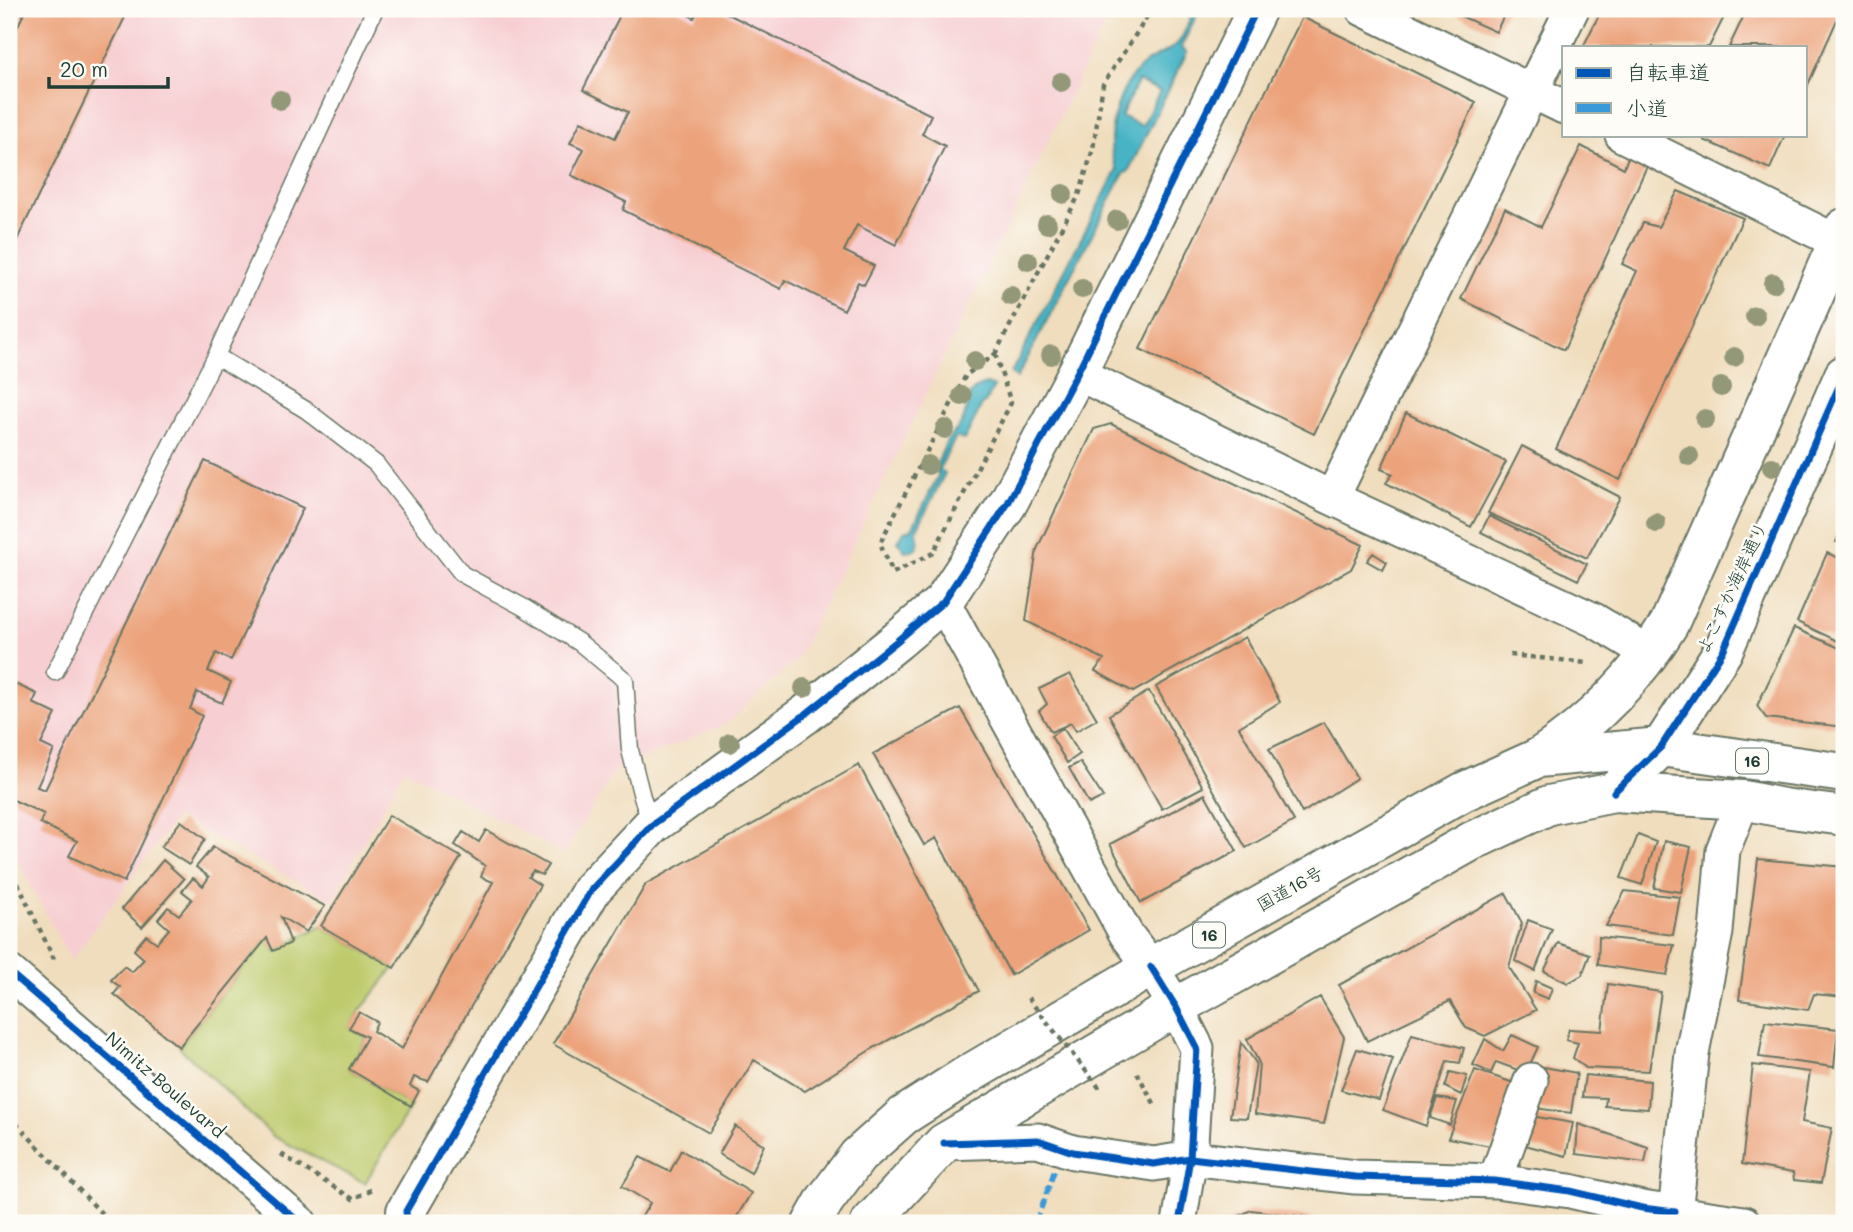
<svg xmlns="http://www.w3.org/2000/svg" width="1853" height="1232" font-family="Mali,'Klee One',sans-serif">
  <rect width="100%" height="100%" fill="#fdfcf7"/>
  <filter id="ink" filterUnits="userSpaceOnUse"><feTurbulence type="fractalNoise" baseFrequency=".0143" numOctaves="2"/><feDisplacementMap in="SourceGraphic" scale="14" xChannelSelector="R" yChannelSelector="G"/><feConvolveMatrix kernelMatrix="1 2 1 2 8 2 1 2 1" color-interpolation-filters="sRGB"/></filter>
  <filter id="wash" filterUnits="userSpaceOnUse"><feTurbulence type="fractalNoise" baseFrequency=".00686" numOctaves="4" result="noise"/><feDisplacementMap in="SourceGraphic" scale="28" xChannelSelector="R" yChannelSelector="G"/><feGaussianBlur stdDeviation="1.57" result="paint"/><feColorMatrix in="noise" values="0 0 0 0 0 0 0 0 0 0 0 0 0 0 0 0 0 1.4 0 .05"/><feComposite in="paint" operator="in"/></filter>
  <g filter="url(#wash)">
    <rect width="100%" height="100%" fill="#f0ddbd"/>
    <path fill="#f7cfd3" d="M9 9H1112L798 658 726 724 615 770 564 854 404 769 332 900 176 817 71 961 12 850 17 843 9 839Z"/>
    <path fill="#beca6c" stroke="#6e8450" stroke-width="2" d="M321 926 394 968 359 1012 350 1028 367 1037 349 1069 411 1106 365 1183 274 1137 179 1047 267 938 274 951Z"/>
    <path fill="#47b3c5" stroke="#33787c" stroke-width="2" fill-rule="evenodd" d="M1194 9H1200L1181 47 1187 52 1128 172 1124 173 1017 378 1011 373 1117 170C1102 139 1118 85 1144 64 1153 56 1169 52 1177 44 1185 36 1189 19 1194 9ZM1138 81 1160 91 1142 126 1121 116Z
      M987 384 994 387 985 403H983L964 440 956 437 939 469 945 473 916 531C921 542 919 552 905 551L898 542 904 531 912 529 939 474 934 470C939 460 943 449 948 439 952 432 959 430 962 422 970 408 963 388 987 384Z"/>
    <g id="blocks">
      <path fill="#eca37c" d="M26 9H129L16 242 9 238V44Z
        M623 9H676L694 18 699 9H718L931 115 922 134 945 146 896 245 857 225 844 251 874 266 864 285 858 282 844 310 785 280 781 289 623 210 626 202 571 175 584 149 570 143 581 121 615 138 628 112 583 90Z
        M1445 9H1507L1496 32Z
        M1602 9H1728L1709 47H1583Z
        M1747 9H1842L1806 89V47H1729Z
        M1302 17 1476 102 1314 434 1140 349Z
        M1707 135H1785L1770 169 1704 140Z
        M1581 146 1624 168 1629 154 1647 166 1564 350 1461 299 1505 208 1541 227Z
        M1678 191 1743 218 1620 480 1556 449 1637 271 1622 264 1643 223 1658 227Z
        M1406 413 1506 462 1471 527 1386 483 1393 474 1381 469Z
        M1111 424 1363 545 1351 569 1133 692 1095 671 1104 659 1026 621 1037 549 1094 429Z
        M1522 446 1620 497 1587 558 1488 513Z
        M205 461 303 508 231 660 216 653 208 671 231 682 222 703 197 692 190 709 202 716 124 882 69 856 77 841 40 823 44 814 9 798V681L37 694 33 703 56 714 41 744 54 750 37 787 45 790Z
        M1489 516 1587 564 1578 580 1481 532Z
        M1844 522V546L1836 542Z
        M1373 553 1387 562 1383 570 1367 561Z
        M1827 553 1844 560V644L1797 622Z
        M1794 628 1844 650V727L1766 718 1757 706Z
        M1245 637 1280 702 1239 727 1294 821 1246 848 1156 687Z
        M1070 674 1097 719 1076 731 1071 723 1051 732 1039 711 1047 704 1039 689Z
        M1149 691 1203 787 1162 809 1109 715Z
        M960 708 1089 930 1011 975 936 838 924 845 873 754Z
        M1324 722 1357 778 1302 813 1269 749Z
        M1063 728 1080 754 1067 763 1051 736Z
        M1080 762 1103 797 1089 804 1069 768Z
        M859 765 979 991 870 1050 805 1091 754 1060 709 1133 553 1044 646 884Z
        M1205 794 1237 851 1141 903 1110 844Z
        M389 815 461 857 394 968 321 926Z
        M181 821 205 839 189 865 161 847Z
        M486 830 548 865 542 875 533 871 528 877 540 885 428 1082 414 1077 410 1086 419 1091 411 1106 349 1069 367 1037 349 1028 359 1012 377 1022 373 1031 402 1049 493 882 481 877 485 866 455 845 463 832 479 842Z
        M1638 835 1656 842 1642 885 1621 878Z
        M1664 841 1691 847 1681 892 1654 888Z
        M213 847 325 906 306 932 281 917 291 943 273 951 267 938 179 1047 114 994 120 987 111 980 124 966 132 972 144 959 134 950 146 935 157 943 169 929 158 919 168 907 179 915 192 899 182 891 193 878 203 886 209 877 196 867Z
        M1758 859 1844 867V997L1814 994 1808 1010 1739 1000Z
        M163 860 184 879 142 927 122 909Z
        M1625 891 1680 897 1673 935 1606 926Z
        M1506 893 1522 923 1509 967 1536 1010 1485 1036 1466 1028 1450 1001 1367 1041 1339 985Z
        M1528 920 1552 929 1535 971 1515 961Z
        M1599 937 1674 945 1667 975 1598 965Z
        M1558 943 1590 954 1582 975 1568 983 1544 971Z
        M1536 981 1552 988 1548 999 1533 993Z
        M1608 984 1661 992 1649 1071 1586 1068 1573 1058 1578 1043 1566 1040 1569 1029 1602 1031Z
        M1320 997 1344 1037 1324 1124 1255 1114 1259 1063 1247 1039Z
        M1765 1021 1838 1029 1834 1067 1759 1057Z
        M1412 1034 1464 1048 1460 1063 1447 1061 1426 1126 1383 1110Z
        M1512 1035 1538 1047 1526 1073 1496 1062 1491 1073 1473 1065 1485 1039 1503 1051Z
        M1241 1042 1256 1063 1247 1118 1230 1117Z
        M1357 1049 1393 1059 1379 1100 1341 1090Z
        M1753 1065 1810 1072 1802 1122 1832 1128 1821 1183 1794 1180 1793 1173 1742 1164Z
        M1544 1067 1577 1073 1571 1113 1534 1108Z
        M1475 1070 1517 1084 1496 1147 1448 1138Z
        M1450 1072 1467 1076 1461 1095 1445 1087Z
        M1585 1075 1650 1081 1648 1109 1605 1106 1606 1098 1582 1097Z
        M1437 1098 1457 1101 1450 1125 1430 1118Z
        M1531 1116 1573 1123 1566 1156 1525 1145Z
        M1578 1124 1648 1147 1645 1163 1576 1154Z
        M735 1126 764 1145 751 1173 719 1154Z
        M681 1150 751 1193 733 1223H638L650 1203 622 1186 640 1157 670 1172Z
        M1251 1210 1345 1222V1223H1225Z
        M9 1211 22 1223H9Z"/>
    </g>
  </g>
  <g filter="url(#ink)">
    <use href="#blocks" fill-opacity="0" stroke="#687564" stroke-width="2"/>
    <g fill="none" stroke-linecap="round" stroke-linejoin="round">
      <defs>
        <path id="lane" d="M216 356 306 410 376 464 462 574 523 607 580 643 625 680 630 750 642 797 652 825
          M55 672 216 356 375 9"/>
        <path id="street" d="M1363 9 1564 107
          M1622 135 1844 245
          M1077 373 1332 498 1594 620 1650 654
          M1332 498 1572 9
          M943 602 1126 934 1151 967 1176 1007 1197 1048 1190 1158 1179 1223
          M9 972 300 1223
          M944 1143 1038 1140 1073 1152 1154 1164 1190 1158 1355 1177 1495 1181 1570 1191 1642 1208 1744 1223
          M1495 1181 1531 1080
          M1674 1223 1692 1053 1716 932 1723 850 1743 800"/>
        <path id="secondary" d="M1538 758C1592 723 1636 678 1669 624L1844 228
          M1614 792 1661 747 1723 651 1844 375
          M407 1223 406 1211 592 889 652 825 806 714 897 641 943 602 1008 503 1077 373 1257 9"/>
        <path id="highway" d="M812 1223 825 1200 858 1156 903 1116 964 1077 1151 967 1463 792 1538 758 1661 747 1844 773
          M870 1223 944 1143 1176 1007 1472 841 1549 805 1614 792 1743 800 1783 808 1844 816"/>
      </defs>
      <use href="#lane" stroke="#687564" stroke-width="19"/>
      <use href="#street" stroke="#687564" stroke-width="37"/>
      <use href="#secondary" stroke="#687564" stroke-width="42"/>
      <use href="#highway" stroke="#687564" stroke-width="42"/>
      <path stroke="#687564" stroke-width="4.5" stroke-dasharray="5 5" stroke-linecap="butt" d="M995 354 1011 403 933 553 893 573 880 543 966 375Z
        M995 354 1079 195 1093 149 1103 84 1144 22 1150 9
        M1510 655 1588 663
        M9 865 54 959
        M1137 1073 1155 1105
        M9 1116 106 1218 114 1223
        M281 1154 353 1199 372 1189"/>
      <use href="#lane" stroke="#fff" stroke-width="16"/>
      <use href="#street" stroke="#fff" stroke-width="33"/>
      <use href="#secondary" stroke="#fff" stroke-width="38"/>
      <use href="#highway" stroke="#fff" stroke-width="38"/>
      <path stroke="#687564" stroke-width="4.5" stroke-dasharray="5 5" stroke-linecap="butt" d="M1028 998 1101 1090"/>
      <path stroke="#3a99d8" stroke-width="5" stroke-dasharray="10 5" stroke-linecap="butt" d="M1036 1223 1055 1169"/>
      <defs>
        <path id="cycleway" d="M1614 792 1661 747 1723 651 1844 375
          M1151 967 1176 1007 1197 1048 1190 1158 1179 1223
          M9 972 300 1223
          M944 1143 1038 1140 1073 1152 1154 1164 1190 1158 1355 1177 1495 1181 1570 1191 1642 1208 1675 1212
          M407 1223 406 1211 592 889 652 825 806 714 897 641 943 602 1008 503 1077 373 1257 9"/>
      </defs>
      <use href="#cycleway" stroke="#fdfcf7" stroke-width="11"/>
      <use href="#cycleway" stroke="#0057b8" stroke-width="7"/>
    </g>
    <g fill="#939879">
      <circle cx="1061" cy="82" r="10"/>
      <circle cx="280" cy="100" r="10"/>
      <circle cx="1063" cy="194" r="10"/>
      <circle cx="1117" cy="220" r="10"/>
      <circle cx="1047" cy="224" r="10"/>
      <circle cx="1028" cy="261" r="10"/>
      <circle cx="1773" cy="283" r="10"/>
      <circle cx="1082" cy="289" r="10"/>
      <circle cx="1011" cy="296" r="10"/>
      <circle cx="1755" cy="316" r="10"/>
      <circle cx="1051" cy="355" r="10"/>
      <circle cx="1734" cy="357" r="10"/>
      <circle cx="975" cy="361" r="10"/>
      <circle cx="1721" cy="387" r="10"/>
      <circle cx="962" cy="396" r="10"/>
      <circle cx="1705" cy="419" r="10"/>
      <circle cx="945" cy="429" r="10"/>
      <circle cx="1689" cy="456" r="10"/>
      <circle cx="928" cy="465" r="10"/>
      <circle cx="1772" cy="467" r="10"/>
      <circle cx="1656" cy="523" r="10"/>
      <circle cx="804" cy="688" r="10"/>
      <circle cx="730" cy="743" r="10"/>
    </g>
  </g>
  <g text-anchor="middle" stroke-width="5" stroke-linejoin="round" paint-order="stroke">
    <g fill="#fdfcf7" stroke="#62766e" stroke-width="2">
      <rect x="1736" y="748.5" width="32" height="25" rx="5"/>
      <rect x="1193" y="922.5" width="32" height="25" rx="5"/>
    </g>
    <g font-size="16" font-weight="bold" fill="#1f3d34">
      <text x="1752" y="767">16</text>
      <text x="1209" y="941">16</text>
    </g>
    <g font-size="18" fill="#1f3d34" stroke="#fdfcf7">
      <text transform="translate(1732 588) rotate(-65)" y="6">よこすか海岸通り</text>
      <text transform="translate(1290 889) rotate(-29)" y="6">国道16号</text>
      <text transform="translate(165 1085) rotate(41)" y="6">Nimitz Boulevard</text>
    </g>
  </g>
  <rect width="1853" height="1232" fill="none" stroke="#fdfcf7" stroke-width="35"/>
  <rect x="1562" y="46" width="245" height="91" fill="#fdfcf7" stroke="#a4b0a9" stroke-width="2"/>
  <rect x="1576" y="68" width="35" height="10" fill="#0057b8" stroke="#a4b0a9" stroke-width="2"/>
  <text x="1626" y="80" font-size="21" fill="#1f3d34">自転車道</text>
  <rect x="1576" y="103" width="35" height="10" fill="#3a99d8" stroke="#a4b0a9" stroke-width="2"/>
  <text x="1626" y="116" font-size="21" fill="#1f3d34">小道</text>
  <path d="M49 77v10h119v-10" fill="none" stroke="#1f3d34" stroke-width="3.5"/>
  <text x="60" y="77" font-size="21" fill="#1f3d34" stroke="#fdfcf7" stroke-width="5" paint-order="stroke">20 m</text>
</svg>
